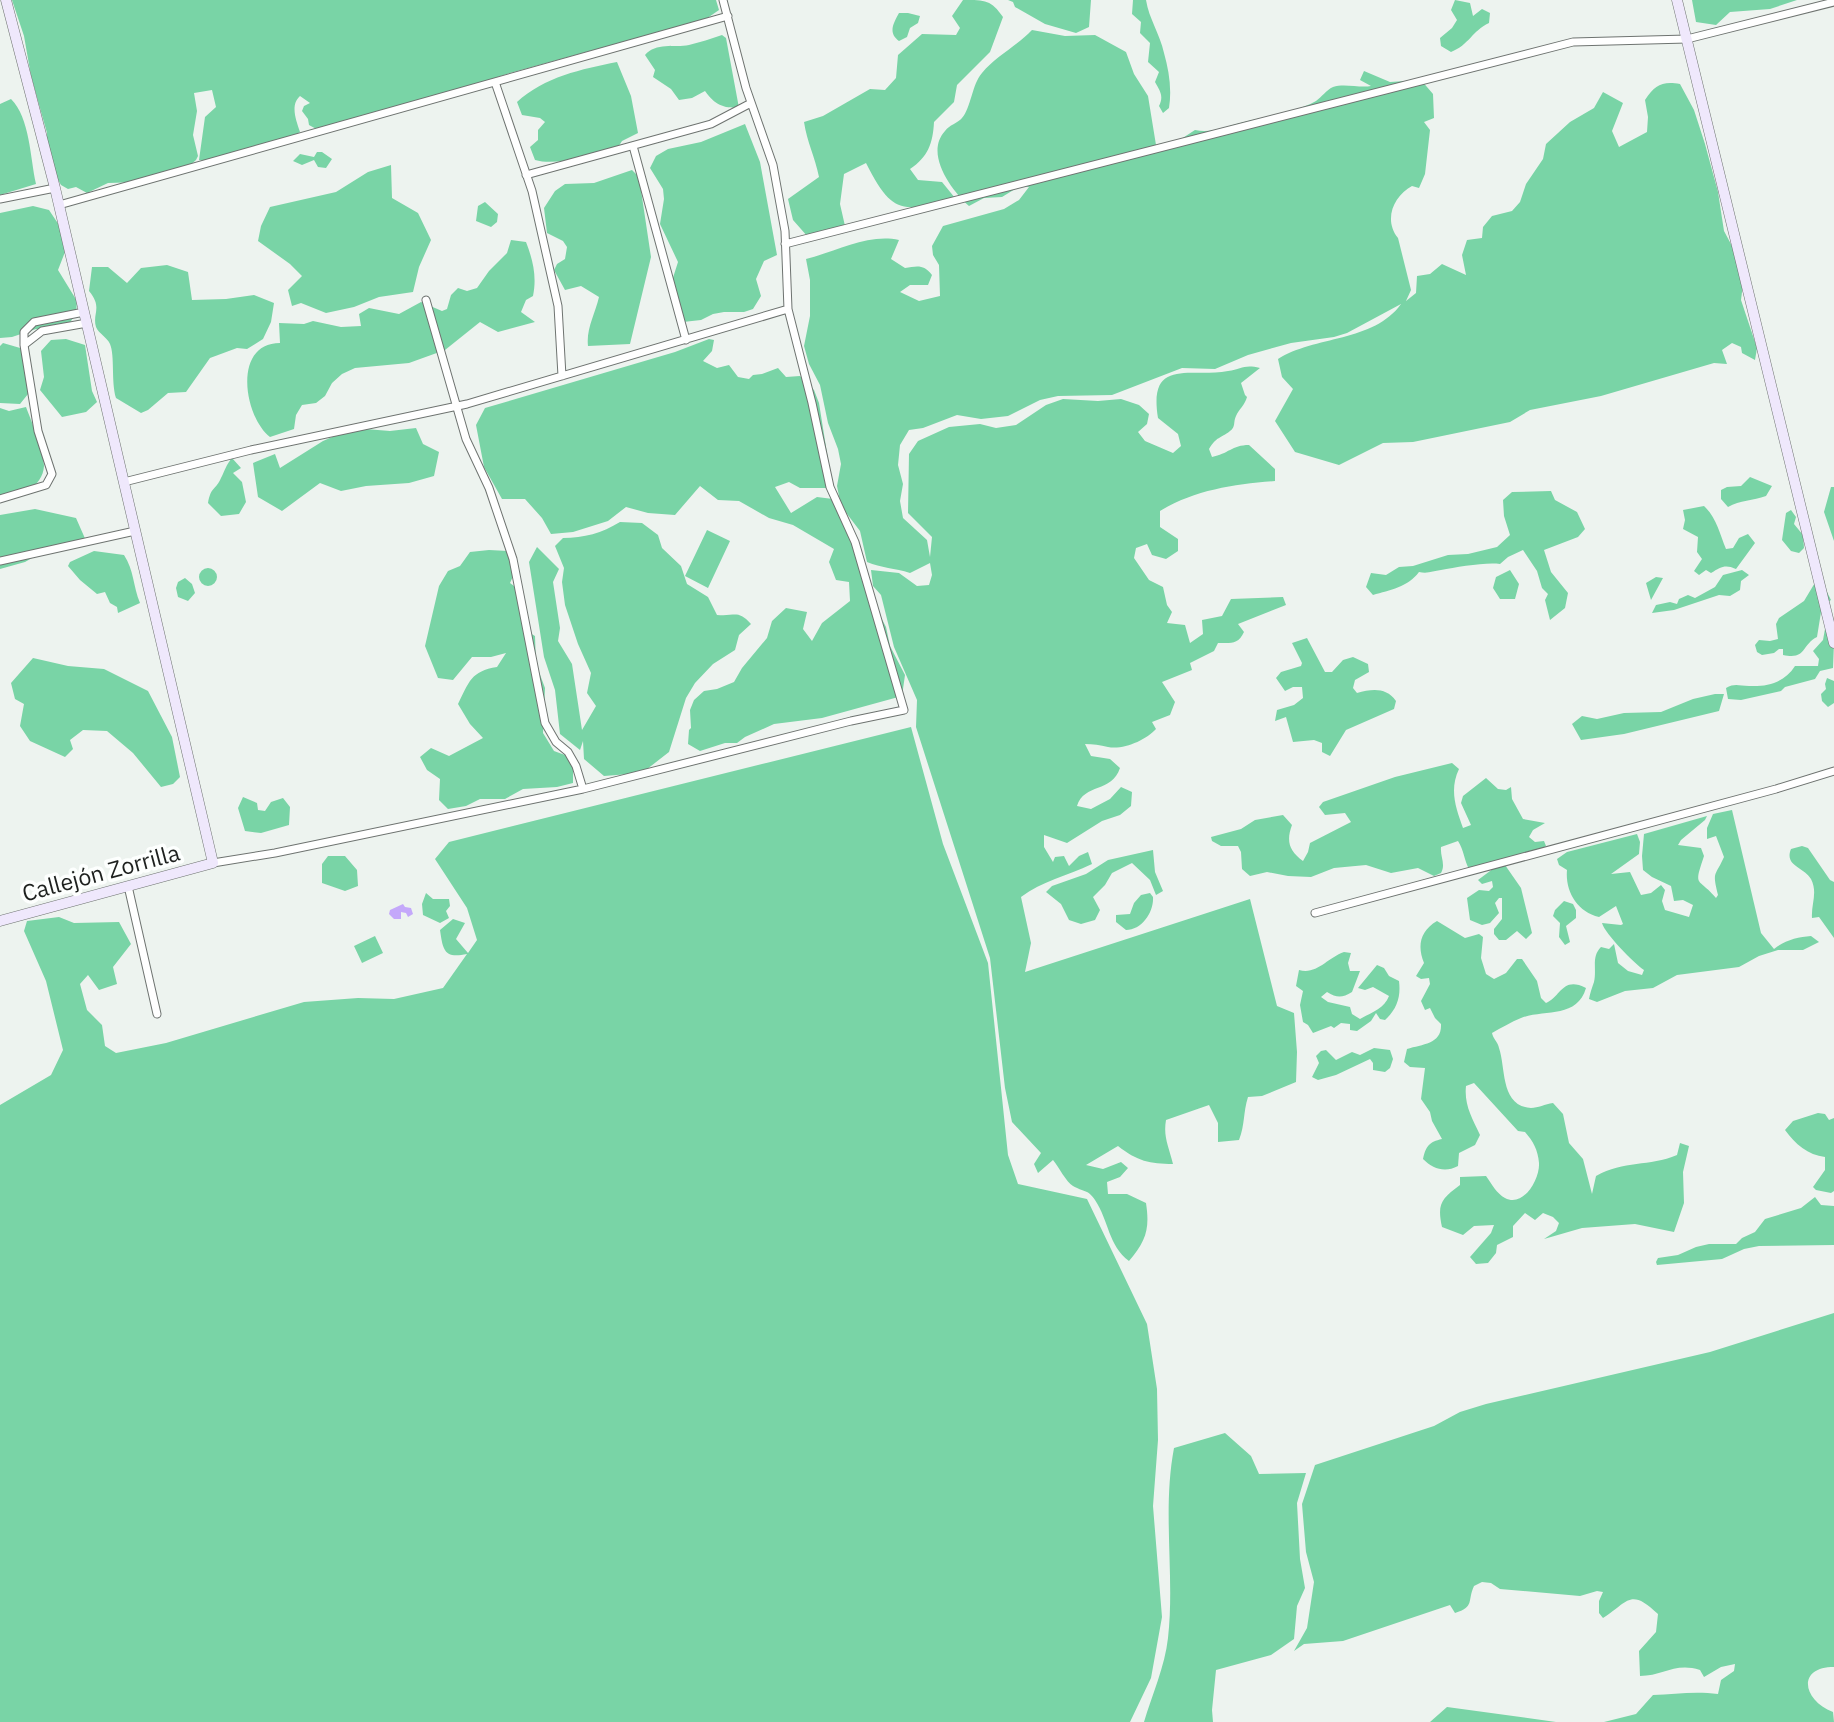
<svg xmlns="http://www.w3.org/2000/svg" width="1834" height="1722" font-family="'IBM Plex Sans',sans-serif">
  <rect width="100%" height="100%" fill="#edf3ef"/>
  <path fill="#79d4a6" d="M12 0H716L719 10 706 19 510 73 404 108 367 122 362 118 320 131 309 125 308 119 302 111 304 106 310 103 300 96C290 105 296 120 300 132L293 136 206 161 199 160 205 117 216 107 212 90 194 93 197 111 193 135 198 156 196 160 186 169 170 170 157 177 140 182 108 183 87 193 76 187 68 189 61 185 57 178 47 145V133L31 76 24 36Z
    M963 0C986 0 991 0 1003 17L990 52 957 85 954 102 934 122C933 143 928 157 910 169L918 180 942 182 955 198C902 212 893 216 866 163L844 174 840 204 845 226 808 237 793 220 788 199 819 177C815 157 807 142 804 122L823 116 870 89 885 90 896 78 898 55 922 34 956 35 960 28 952 16Z
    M1008 0H1091L1089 27 1076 33 1045 24 1015 7 1013 2Z
    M1133 0H1146C1149 19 1160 34 1164 53 1169 71 1172 89 1169 108L1163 113 1159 106C1164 96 1160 91 1155 82L1159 72 1148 62 1150 43 1140 33 1141 22 1132 14Z
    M1455 0 1470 3 1473 16 1482 9 1490 13 1489 23C1472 31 1469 45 1451 52L1441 46 1440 38 1452 28 1457 20 1451 10Z
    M1692 0H1797L1770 9 1730 12 1716 25 1696 22Z
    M899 13H908L920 16 918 23 910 28 907 37 899 41C888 33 893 24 899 13Z
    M1032 30 1065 36 1095 35 1126 52 1134 74 1148 96 1156 145 1175 143 1195 130C1213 134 1229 125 1248 121 1272 115 1294 113 1316 101 1322 97 1326 90 1333 87 1344 83 1359 88 1371 86L1360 80 1364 71 1390 82 1421 80 1433 94 1434 118 1424 122 1430 130 1425 174 1419 188 1412 186C1394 196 1383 219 1398 238L1411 290 1406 301 1416 293 1417 276 1430 274 1442 264 1466 275 1462 255 1467 240 1482 238 1483 227 1492 216 1512 211 1520 202 1526 184 1543 159 1546 144 1570 122 1594 108 1603 92 1623 103 1612 131 1619 147 1647 132 1648 117 1645 100C1655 85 1662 81 1680 84L1694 110 1705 144 1718 192 1724 231 1732 246 1743 284 1741 300 1757 348 1755 360 1742 353 1741 347 1732 343 1722 350 1727 364 1714 363 1601 396 1530 410 1510 422 1413 442 1383 443 1339 465 1295 452 1275 421 1293 389 1282 377 1278 359C1314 336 1374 342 1401 304L1347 333 1334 337 1291 343 1248 355 1215 369 1182 368 1112 395 1058 396 1040 400 1008 416 981 419 957 415 923 428 909 430 900 445 898 465 903 484 900 501 903 518 927 540 930 557 932 537 908 513 909 454 918 441 949 427 980 424 996 428 1016 425 1046 405 1063 399 1098 401 1121 399 1139 405 1149 414 1147 424 1138 432 1145 441 1173 453 1181 446 1178 434 1158 418C1148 357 1190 378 1228 371 1242 369 1244 364 1260 368L1241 383 1245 395 1247 397C1245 405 1239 409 1236 416 1233 422 1236 427 1230 431 1220 439 1217 436 1209 449L1212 457C1228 454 1232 445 1249 445L1275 469V481C1235 484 1194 490 1160 511V527L1178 539V551L1166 559 1152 555 1147 544 1136 548 1134 558 1149 580 1163 587 1167 605 1172 612 1167 623 1185 625 1190 643 1203 634 1202 620 1222 616 1231 599 1283 597 1286 605 1238 624 1244 632C1238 645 1230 643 1218 643L1214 651 1190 663 1192 670 1162 682 1175 702 1170 715 1152 722 1156 729C1146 740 1124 750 1108 747 1100 745 1093 744 1085 744L1091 756 1110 759 1120 768C1112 793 1084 783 1077 806L1091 809 1110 799 1121 787 1132 792 1131 806 1120 815 1102 821 1067 843 1044 835V847L1053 862 1055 857 1064 856 1069 866 1079 856 1088 852 1092 864C1067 876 1042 881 1021 897L1031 943 1025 972 1250 899 1277 1006 1294 1013 1297 1052 1296 1082 1262 1096 1248 1097C1243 1113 1245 1125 1239 1140L1218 1142V1123L1209 1105 1166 1120C1163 1137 1169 1147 1173 1164 1150 1164 1137 1161 1118 1146L1086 1165 1103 1169 1121 1162 1128 1168 1120 1177 1107 1182 1108 1194H1127L1146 1203C1150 1229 1146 1241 1129 1261 1108 1245 1109 1221 1095 1200 1088 1189 1083 1192 1073 1186 1066 1182 1059 1167 1053 1160L1038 1173 1034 1164 1041 1153 1012 1122 1005 1088 990 958 916 727 917 700 894 647 881 595 873 586 871 570 899 573 917 586 929 585 932 575 930 563 910 573C895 568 881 568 867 562L860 531 841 506 837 486 841 464 838 449 828 423 820 385 809 364 804 346 810 316V280L806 259C835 252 868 233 899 240L891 259 905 268C917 266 924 264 932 275L928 285H910L900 292 919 301 940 296 939 265 933 255 932 246 943 226 1004 209 1019 200 1029 187 1020 186 1002 197 984 198 969 206C952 191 924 154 945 131 949 125 958 123 962 118 971 108 972 84 982 73 996 56 1017 46 1032 30Z
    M722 35 726 38 739 108C723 108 715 105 705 91L692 98 679 100 671 89 653 77 655 70 645 55C656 42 674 48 689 45 700 42 711 39 722 35Z
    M617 62 631 96 638 133 622 141 613 155C589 155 556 166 535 160L530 147 538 140V130L545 122 540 118 522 115 517 102C544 77 582 69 617 62Z
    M11 99C30 118 30 157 36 184L0 195V104Z
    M745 124 760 162 777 255 764 261 756 279 761 296 753 309 744 312H724L713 314 701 320 683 322 671 284 678 262 660 224 664 199 663 189 650 168 656 156 668 149 701 142Z
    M317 152H322L332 159 326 168 318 167 314 160 302 165 293 161 300 154 314 157Z
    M391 165 392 198 418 213 431 240 419 267 413 292 379 297 354 307 326 313 301 303 292 306 288 290 302 276 290 264 258 241 261 226 270 207 336 192 368 172Z
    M632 170 639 177 651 257 630 344 588 346C586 329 595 314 599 297L581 286 565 290 554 270 557 264 565 259 567 247 563 241 547 233 544 208 555 191 565 184 594 183Z
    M485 202 498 214 497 222 491 227 476 221 478 206Z
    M33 206 49 210 59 225 65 252 58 270 77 301 76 314 66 328 55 331 36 329 12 337 0 338V213Z
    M511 240 526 242C533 260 537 277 533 296L526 300 521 312 535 322 498 332 480 322 445 350 409 363 355 368 342 374 332 383 325 396 316 403 302 405 296 415 294 429 270 437C244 417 232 343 280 343L279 323 304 324 313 321 341 327 361 326 359 314 369 308 399 314 421 302 442 311 447 309 451 295 458 288 467 291 477 288 489 271 507 253Z
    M167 265 188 272 192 300 226 299 254 295 274 303 271 322 263 339 247 349 237 348 210 358 186 392 168 393 148 410 141 413 116 398C111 382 115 356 110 344 107 337 99 334 96 327 92 313 103 308 89 291L92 267H108L127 283 141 268Z
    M66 339 85 345 92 391 97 402 86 412 62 417 40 390 44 377 41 351 51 340Z
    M709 339 714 340 712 351 703 361 717 368 729 365 738 377 749 379 753 375 762 374 778 368 786 377 800 376 814 390 819 403 830 472 827 488H800L789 482 775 487 791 513 817 497 833 499 835 508 849 529 875 606 886 627 890 646 905 675 902 696 822 718 774 724 745 737 737 743H725L700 751 688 744 689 730 691 728 690 710 694 700 704 691 717 689 734 682 742 668 767 638 772 621 786 608 807 612 803 629 812 641 822 623 850 601 849 582 836 580 829 562 834 549 793 525 769 518 739 501 718 500 700 486 675 515 648 513 626 507 608 521 573 532 551 534 542 518 525 499H502L484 467 476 425 485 408 675 352Z
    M3 343 27 350 32 389 20 404 0 403V346Z
    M26 407C31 420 44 452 44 466 43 487 18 499 0 501V408L9 411Z
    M353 428 390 431 416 428 423 444 439 452 434 476 409 483 366 486 341 491 320 483 282 511 258 497 253 463 275 454 280 468 323 441Z
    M232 458 241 468 233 473 242 482 246 502 239 514 221 516 208 503C211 486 216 490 221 478 225 470 226 465 232 458Z
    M1750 477 1772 486 1766 496C1753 501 1740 500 1728 507L1721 499V490L1727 487 1741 486Z
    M1831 487H1834V541L1824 512Z
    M1551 491 1555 500 1577 512 1585 529 1578 537 1544 550 1551 572 1568 593 1565 608 1550 620 1545 600 1548 594 1542 588 1537 571 1523 550 1508 557 1500 564C1486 562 1457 567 1441 570 1433 571 1428 574 1419 572 1408 587 1390 590 1373 595L1366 587 1371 573 1386 575 1399 567 1413 566 1448 555 1468 554 1497 547 1510 535 1504 516 1503 500 1512 492Z
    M1704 506C1716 517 1720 534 1726 549L1733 548 1739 538 1748 534 1755 543 1736 569C1725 564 1721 567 1711 573L1706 570 1699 575 1694 571 1702 559 1697 552 1698 537 1683 529 1685 520 1683 510Z
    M35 509 76 518 87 543 37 555 25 562 0 569V515Z
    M1791 510 1796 517 1794 524 1803 535 1804 548 1799 553 1791 551 1782 540 1786 513Z
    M620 522 642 523 658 535 662 548 681 566 687 584 708 597 717 615C735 617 737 609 751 624L739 635 735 650 713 664 695 683 686 698 669 752 642 773 604 776 584 759 583 741 580 750 560 734 555 690 544 657 529 562 537 547 559 569 553 582 560 628 558 641 572 664 582 730 596 706 587 693 591 673 578 644 565 605 562 582 564 568 555 546 563 538C584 538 602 533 620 522Z
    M707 530 730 541 708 588 685 576Z
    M489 550 508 551 515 572 510 583 522 592 525 607 523 629 535 636 536 664 545 688 543 733 554 751 573 758V783L557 787 523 789 505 799H480L466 806 448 809 439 800 440 779 427 770 420 757 431 748 449 756 483 738 470 724 458 704C469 682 471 671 497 667L506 653 491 657H472L453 680 438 678 425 646 439 586 448 571 460 566 470 552Z
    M94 551 124 555C134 570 133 586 140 603L118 613 117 607 110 603 105 592 97 594 80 580 68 566 70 562Z
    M199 577a9 9 0 1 1 18 0a9 9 0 1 1-18 0Z
    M1510 570 1519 584 1515 599H1500L1493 588 1496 577Z
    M1742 570 1749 575 1741 581 1740 590 1730 596 1719 595 1674 610 1652 613 1656 605 1670 602 1677 604 1679 599 1688 595 1695 598 1715 587 1723 575Z
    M1656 577 1663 578 1651 600 1646 583Z
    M185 578 192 584 195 593 188 601 178 597 176 588 178 582Z
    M1816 581 1825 588 1831 600 1822 606 1817 637C1801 645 1807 660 1783 655V649H1779L1774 653 1762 655 1757 652 1755 645 1759 640 1770 641 1778 639 1776 624 1779 618 1804 601Z
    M1825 629H1829L1834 642 1833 668 1820 671 1815 679 1785 687 1781 691 1741 700 1728 699 1726 688C1735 683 1739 686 1749 686 1768 687 1785 682 1795 666H1818L1819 659 1813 651 1823 640Z
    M1307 638 1325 672H1332L1343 660 1353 657 1368 664 1369 672 1355 680 1353 688 1357 693C1372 689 1386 687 1396 701L1394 709 1346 730 1330 756 1322 752V743L1314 740 1293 742 1286 717 1275 721 1277 710 1294 705 1303 698 1302 687H1293L1285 691 1276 678 1281 672 1301 666 1302 663 1292 643Z
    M33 658 68 666 104 669 148 691 172 737 180 777 173 784 161 787 133 753 107 731 83 730 70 740 73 749 65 757 30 741 20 726 24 704 15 699 11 683Z
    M1827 678 1834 681V703L1828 707 1822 701 1821 694 1826 689 1825 684Z
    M1715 694H1724L1719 711 1624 734 1581 740 1572 724 1582 716 1597 719 1624 713 1661 712 1693 699Z
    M911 727 943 844 988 963 1008 1155 1018 1184 1087 1199 1147 1324 1157 1389 1158 1440 1153 1506 1162 1617 1151 1678 1130 1722H0V1105L51 1075 63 1050 46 981 24 931 27 921 59 917 74 923 119 922 131 944 113 967 117 984 99 990 88 975 80 984 87 1010 102 1025 105 1046 116 1053 166 1043 304 1002 358 998 394 999 443 988 467 954C444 959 443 950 440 930L453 919 465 923 456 939 468 953 477 940 467 908 435 859 449 842Z
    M1452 763 1459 769C1449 790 1456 808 1463 828L1471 825 1461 803 1463 796 1486 778 1498 789 1506 790 1511 787 1512 799 1523 819 1545 823 1533 830 1529 837 1535 842 1544 841 1546 846 1529 856 1469 869C1464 860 1464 850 1458 841L1441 847C1440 857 1446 864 1441 873L1434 876 1418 868 1391 873 1366 865 1334 868 1311 877 1288 876 1267 872 1250 876 1242 869 1241 852 1238 846H1221L1212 841 1211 837 1241 829 1255 820 1283 815 1292 825C1286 841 1289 851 1303 861L1308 852 1310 843 1351 822 1345 813 1325 815 1319 807 1323 802 1395 777Z
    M243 797 257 803 258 810 265 811 271 802 283 798 290 807 289 825 261 833 245 831 238 808Z
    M1732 810 1761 933 1774 949C1785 940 1798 937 1811 936L1819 942 1803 950H1778L1759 956 1739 967 1677 975 1653 988 1625 991 1597 1002 1589 999C1590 993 1592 988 1594 982 1597 969 1591 957 1601 947L1609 949 1614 944 1618 963 1628 971 1642 975 1644 970C1634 963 1605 934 1602 923L1621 925 1623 924 1616 906 1599 917C1577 912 1565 891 1567 870L1559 865 1557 859 1567 852 1637 834 1640 842 1639 854 1611 874 1630 872 1641 895 1651 893 1661 885 1665 890 1662 901 1665 910 1689 917 1693 905 1683 900 1674 901 1671 886 1652 877 1643 870 1642 856 1644 834 1707 816 1705 820 1681 840 1678 845 1701 848 1704 856C1693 889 1698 876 1716 898L1718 895C1712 871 1715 877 1724 857L1716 836 1707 839V828L1713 814Z
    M1802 846 1808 848 1830 880 1834 882V938L1819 917 1812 918C1811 904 1818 893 1811 879 1804 867 1784 866 1791 849Z
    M1153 850 1155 872 1163 891 1156 895 1150 880 1132 863 1112 873 1105 885 1093 897 1100 910 1095 920 1081 924 1069 920 1061 904 1046 892 1052 886 1086 874 1108 860Z
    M328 856H345L357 870 358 886 345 891 322 883V864Z
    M1505 865 1521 888 1532 933 1526 939 1517 931 1506 940H1499L1494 934V929L1502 919V898H1499L1495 903 1499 913 1490 923 1482 925 1470 920 1467 898 1479 890 1489 891 1493 887 1492 881 1482 884 1478 880 1494 868Z
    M426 893 433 899H449L450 906 446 911 449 918 440 923 423 915 422 904Z
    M1150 893 1153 897C1154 912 1142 930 1126 930L1116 922V915L1130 914 1134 903 1141 895Z
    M1564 901 1573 904 1576 910V918L1566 926 1570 942 1565 945 1559 937 1560 923 1553 916 1555 910Z
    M1437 921 1465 938 1479 934 1483 937 1481 958 1486 974 1494 979 1506 973 1517 959H1522L1537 981 1541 998 1546 1003C1561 997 1562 976 1586 988 1577 1019 1544 1009 1521 1018 1511 1022 1501 1028 1492 1033 1493 1039 1498 1042 1499 1048 1506 1068 1500 1106 1531 1108 1538 1108 1545 1104 1553 1103L1563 1114 1569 1143 1583 1159 1592 1194 1596 1176C1624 1160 1649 1167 1677 1155L1680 1143 1689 1146 1683 1172 1684 1203 1674 1232 1635 1224 1582 1228 1544 1239 1556 1231 1559 1223 1553 1217 1543 1213 1535 1220 1525 1213 1513 1226V1237L1497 1245 1496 1253 1488 1263 1476 1264 1470 1257 1491 1233 1494 1225 1474 1226 1463 1235 1442 1227C1437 1204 1441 1199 1460 1185V1177L1486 1176C1491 1183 1497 1194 1505 1198 1524 1208 1540 1178 1539 1163 1538 1150 1533 1141 1525 1132L1518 1131 1474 1083 1466 1086C1464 1105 1472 1118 1480 1135L1475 1145 1459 1153 1458 1166C1445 1173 1433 1169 1423 1159 1426 1146 1429 1142 1442 1139L1432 1121 1430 1112 1421 1099 1425 1068 1410 1067 1404 1062 1407 1049C1423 1044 1442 1044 1441 1024L1435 1018 1430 1008 1425 1010 1421 1001 1430 984 1429 978 1421 979 1416 976 1424 963C1417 946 1420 931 1437 921Z
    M375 936 383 953 362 963 354 946Z
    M1344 952 1351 953 1348 963 1350 971H1360L1352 992C1342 998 1337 998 1327 992L1321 997 1328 1002 1350 1007 1352 1014 1360 1019C1372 1012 1384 1009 1389 996L1373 987 1365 990 1358 988 1377 965 1384 968 1389 976 1399 981C1401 997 1397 1009 1385 1020L1380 1019 1376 1013 1371 1021 1357 1031 1350 1030V1024L1341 1023 1334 1028 1331 1026 1313 1033 1308 1025 1303 1022 1300 1005 1303 991 1296 986 1299 970C1317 975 1327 958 1344 952Z
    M1374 1048 1390 1050 1393 1059 1390 1068 1385 1072 1373 1070V1063L1370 1059 1336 1075 1318 1080 1312 1077 1319 1063 1316 1056 1321 1051 1326 1050 1336 1060 1352 1052 1360 1055Z
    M1818 1113 1825 1114 1829 1120 1834 1118V1191L1831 1193 1816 1190 1813 1187 1825 1170V1157C1808 1155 1795 1144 1785 1130L1793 1121Z
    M1815 1197 1821 1205 1834 1206V1245L1759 1246 1744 1249 1722 1259 1657 1265 1656 1262 1658 1258 1678 1255 1696 1247 1709 1244H1736L1742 1238 1755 1232 1765 1219 1801 1208Z
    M1834 1313V1667C1796 1667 1803 1701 1833 1712L1834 1722H1604L1636 1714 1653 1695C1675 1694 1696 1691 1718 1694L1721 1680 1734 1671 1735 1664 1721 1667 1704 1677 1700 1670C1675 1662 1663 1676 1640 1676L1639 1651 1656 1632 1658 1614C1630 1587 1628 1602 1603 1618L1599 1613V1601L1603 1592 1597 1591 1580 1596 1500 1589 1491 1583 1482 1582 1474 1586C1467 1601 1475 1607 1455 1613L1450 1605 1343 1641 1304 1644 1294 1651 1307 1628 1314 1582 1306 1552 1302 1504 1315 1465 1434 1426 1460 1412 1486 1404 1710 1352Z
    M1225 1433 1251 1456 1259 1474 1306 1473 1297 1503 1300 1559 1305 1588 1297 1606 1294 1639 1271 1655 1216 1670 1212 1710 1213 1722H1144C1152 1695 1165 1666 1168 1638 1175 1575 1162 1512 1174 1448Z
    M1447 1707 1556 1722H1430Z"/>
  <path fill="#c4a8fa" d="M403 904 405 907 411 908 413 914 408 917 406 913 401 912V919H394L389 914 390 910Z"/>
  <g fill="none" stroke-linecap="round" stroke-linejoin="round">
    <defs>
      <path id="street" d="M495 82 532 191 558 306 562 376
        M633 146 686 340
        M526 175 711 124 751 103
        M0 199 55 188
        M59 205 728 16
        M785 244 1573 42 1687 39 1834 2
        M426 300 466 439 489 488 513 559 545 723 556 742 568 752 576 766 583 789
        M84 312 34 322 24 332V345L42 331 87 323
        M124 482 251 450 467 404 788 309 785 231 773 165 746 88 723 0
        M0 499 46 485 52 474 38 431 24 345
        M0 561 135 531
        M213 863 275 853 583 789 851 721 904 710 855 542 830 487 812 403 788 309
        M128 886 157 1014
        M1315 913 1776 789 1834 771"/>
      <path id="secondary" d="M1677 0 1834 643
        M0 921 213 863 55 188 6 0"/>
    </defs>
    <use href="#street" stroke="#6e7370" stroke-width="9"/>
    <use href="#secondary" stroke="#6e7370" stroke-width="11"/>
    <use href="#street" stroke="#fff" stroke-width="7"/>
    <use href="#secondary" stroke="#efe8fc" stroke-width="10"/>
  </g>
  <g text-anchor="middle" stroke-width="7" stroke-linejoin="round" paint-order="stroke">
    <g font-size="23" fill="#1d201e" stroke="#fdfffe">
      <text transform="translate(101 873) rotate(-15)" y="8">Callejón Zorrilla</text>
    </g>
  </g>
</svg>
